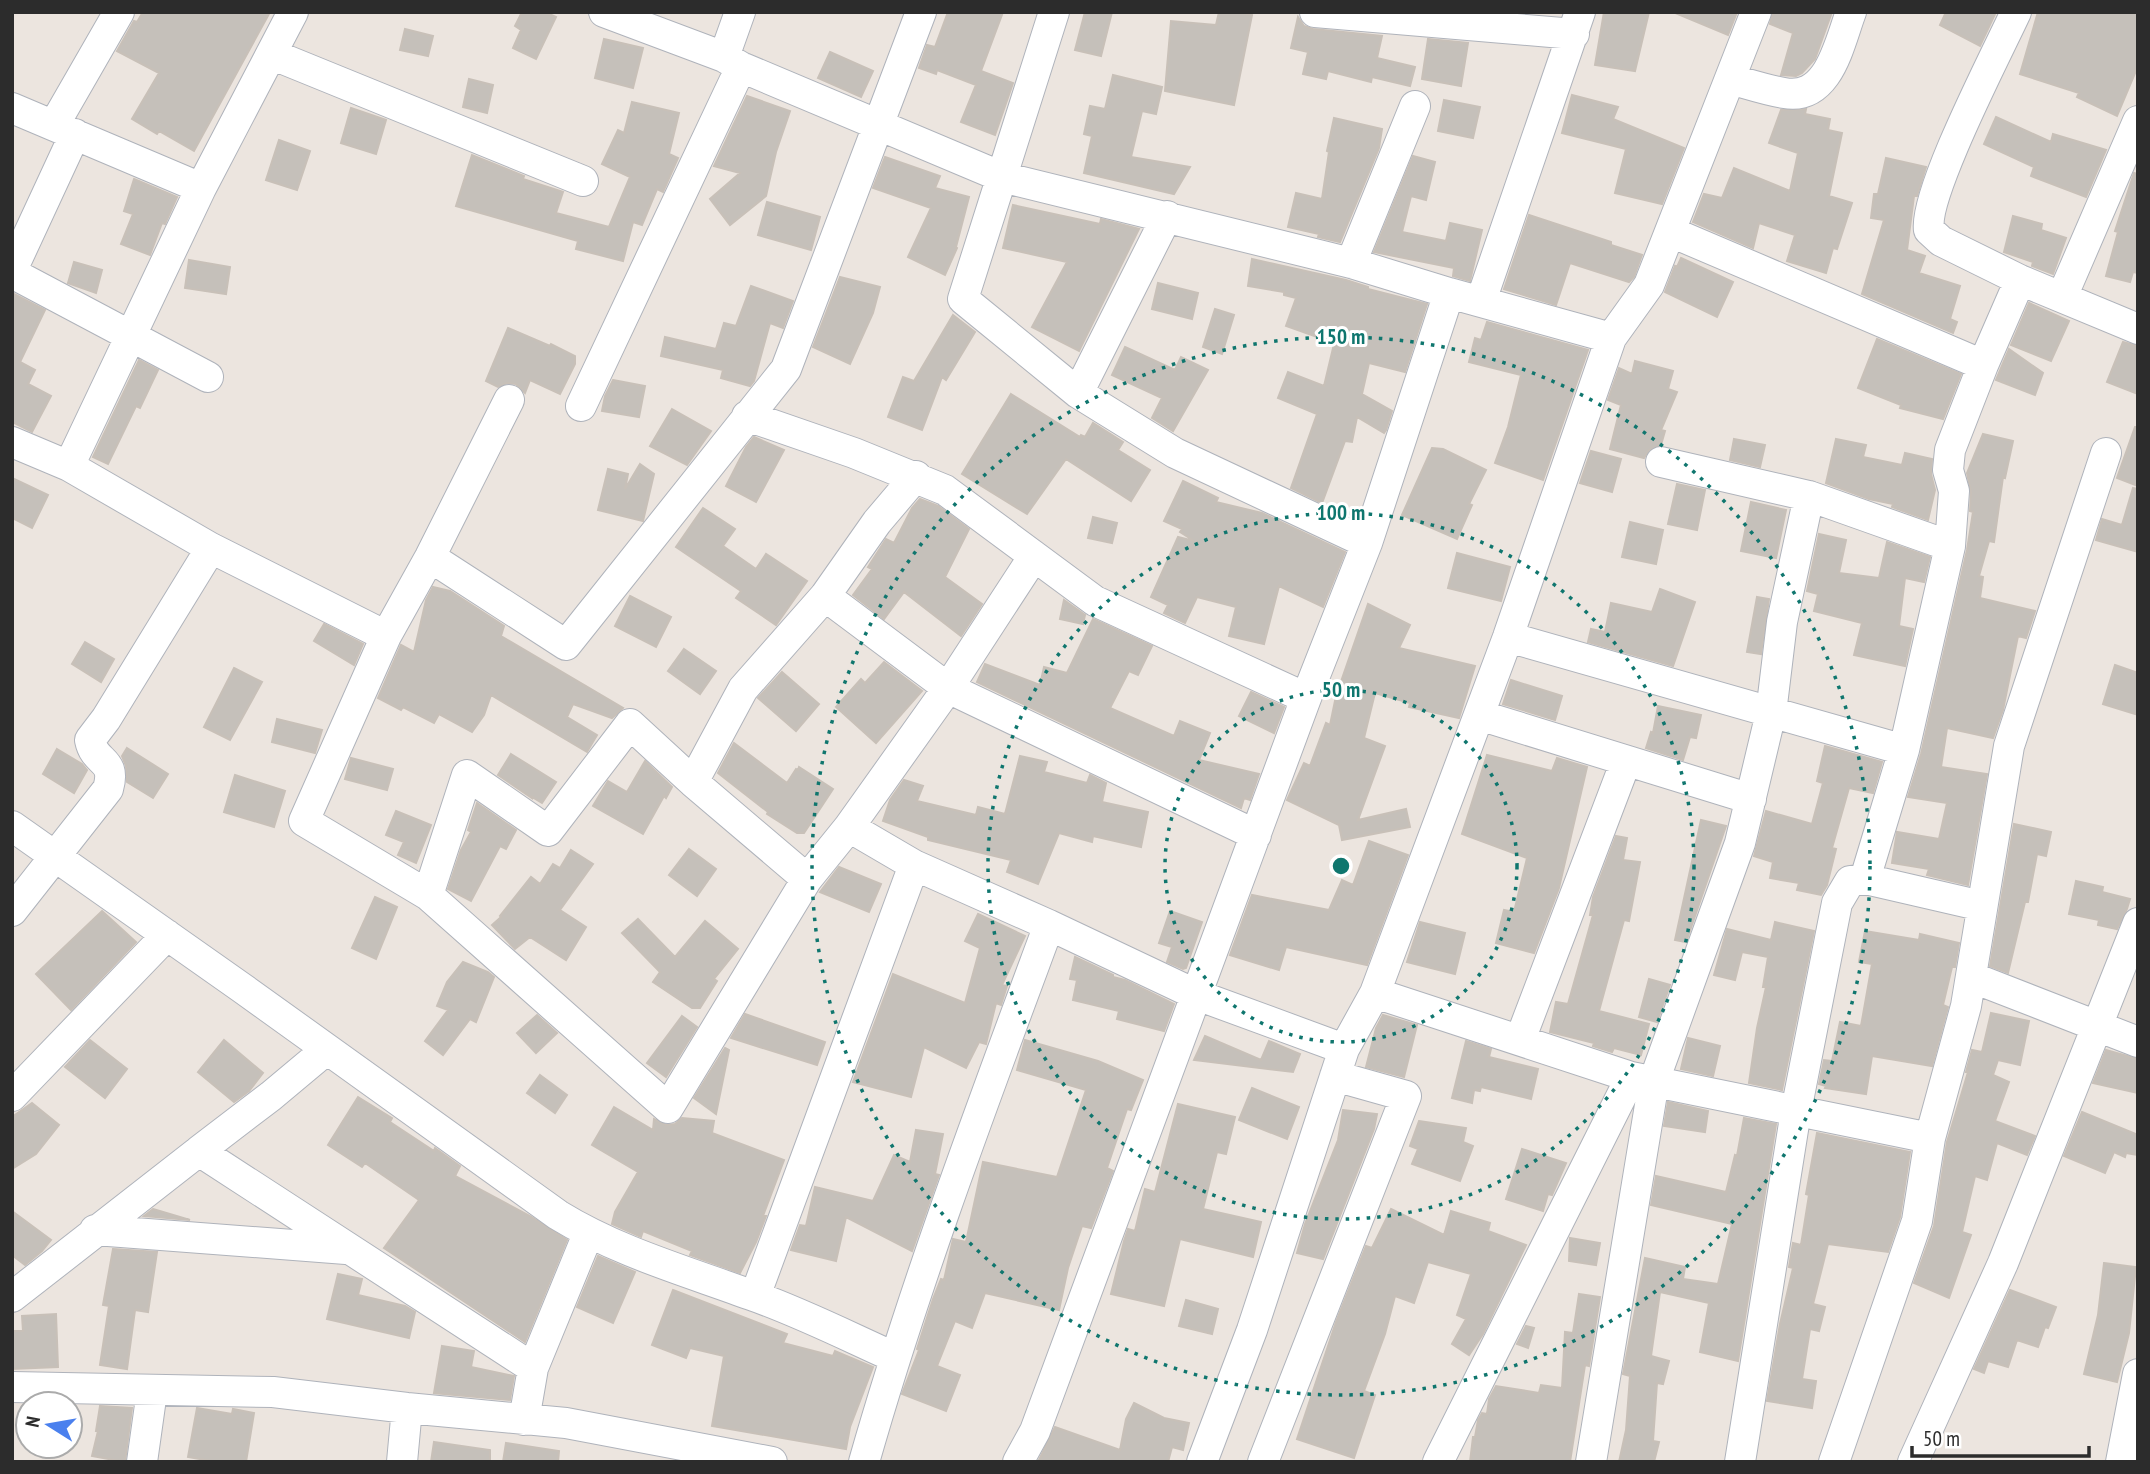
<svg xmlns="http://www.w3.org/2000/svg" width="2150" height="1474" font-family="'PT Sans Narrow',sans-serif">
  <rect width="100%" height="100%" fill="#ece5df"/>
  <path fill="#c5c0ba" stroke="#c8c0b8" stroke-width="2" d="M143 12H270L194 151 159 131 157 134 132 119 159 73 117 51 134 21 137 22Z
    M522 12H545L556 17 536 59 513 48 521 30 515 26Z
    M948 12H1003L981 71 1013 83 995 135 961 122 976 85 937 70 936 74 919 68 927 45 935 47Z
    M1085 12H1112L1101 56 1075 50Z
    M1219 12H1239L1252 15 1234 105 1165 91 1171 21 1216 25Z
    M1604 12H1649L1635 71 1595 65Z
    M1673 12H1737L1728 35Z
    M1773 12H1832L1815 59 1802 73 1796 76 1781 75 1793 33 1770 24Z
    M1946 12H1996L1980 46 1940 25Z
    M2038 12H2138V66L2117 116 2077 97 2079 93 2020 74Z
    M1298 17 1304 26 1313 29 1382 36 1377 58 1415 67 1410 86 1372 77 1371 82 1328 71 1326 79 1303 74 1308 52 1291 48Z
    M405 29 433 36 428 56 400 50Z
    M604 39 643 48 633 88 595 78Z
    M1428 39 1468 43 1461 86 1422 79Z
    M830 52 873 71 861 97 818 78Z
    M1113 75 1162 87 1156 114 1142 111 1131 157 1190 167 1174 194 1084 173 1092 136 1084 134 1090 106 1105 109Z
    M469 79 493 85 487 113 463 107Z
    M1572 95 1618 107 1613 119 1684 148 1662 204 1615 193 1626 149 1562 133Z
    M747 96 790 111 776 152 766 196 730 225 710 199 740 173 714 166Z
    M1444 100 1480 107 1473 138 1438 131Z
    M632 102 679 113 669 154 678 158 663 192 657 189 642 225 633 222 623 261 576 249 578 241 456 206 472 155 524 176 523 179 563 192 556 213 609 227 630 177 602 164 618 130 624 133Z
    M351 108 386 120 376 154 341 143Z
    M1806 109 1805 114 1830 119 1828 130 1842 133 1829 196 1852 203 1837 249 1833 248 1826 273 1787 261 1795 235 1759 223 1753 248 1693 222 1704 194 1722 198 1734 168 1790 191 1798 153 1769 143 1781 110Z
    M1996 117 2051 142 2053 134 2106 150 2086 197 2031 176 2034 167 1984 144Z
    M1334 118 1382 129 1379 148 1340 242 1318 237 1319 234 1288 227 1296 193 1322 199 1329 152 1327 151Z
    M279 140 310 151 297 190 266 180Z
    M1413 156 1435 162 1426 200 1411 196 1402 232 1446 241 1450 223 1482 230 1470 281 1453 276 1454 268 1374 252Z
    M885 157 940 176 935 188 969 197 956 247 957 248 945 275 908 257 931 208 873 188Z
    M1886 158 1926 167 1917 196H1914L1907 250 1925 256 1919 273 1960 286 1950 319 1957 322 1953 333 1862 294 1884 220 1871 218 1874 194H1878Z
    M2134 173 2138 174V273L2133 272 2130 282 2106 276 2118 232 2115 231Z
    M134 179 177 197 165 224 162 223 150 255 121 244 133 214 124 211Z
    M767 202 820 217 811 250 758 235Z
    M1013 205 1100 224 1101 219 1139 229 1079 351 1032 327 1067 262 1003 248Z
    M1529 215 1611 242V245L1642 255 1634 277 1629 282 1570 263 1556 305 1504 289Z
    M2013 216 2042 224 2041 230 2066 238 2053 274 2032 266 2033 262 2004 252Z
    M1681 258 1733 282 1717 317 1665 292 1675 266 1677 267Z
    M1252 259 1346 280 1368 287V289L1427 304 1405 372 1369 363 1362 394 1392 411 1386 430 1384 433 1357 417 1352 442 1345 441 1322 503 1291 488 1317 414 1278 398 1288 372 1324 386 1334 344 1323 342V339L1286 326 1296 298 1284 295V292L1248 286Z
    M189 260 230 267 226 294 185 288Z
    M74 262 102 270 96 293 68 283Z
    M840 277 880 287 873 313 850 364 813 347Z
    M1158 283 1198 293 1192 319 1152 309Z
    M751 286 793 301 783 328 770 323 754 381 750 386 721 378 723 370 661 356 665 337 716 349 724 323 736 326Z
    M12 293 45 310 20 362 35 370 28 384 51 396 32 432 12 422Z
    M2029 303 2069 321 2051 361 2011 345Z
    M1215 309 1234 315 1222 354 1203 347Z
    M953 315 975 332 946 380 942 377 922 430 888 417 903 377 914 381Z
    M1487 322 1588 350 1543 480 1495 463 1508 427 1521 375 1469 362 1475 338 1481 340Z
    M508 328 550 346 551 344 575 356V364L560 394 530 380 525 393 516 384 507 383 498 387 486 381Z
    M1877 339 1961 374 1943 419 1900 408 1901 405 1858 388Z
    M2123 342 2138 346V394L2107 382Z
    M1125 347 1175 370 1181 357 1208 370 1173 431 1152 418 1162 398 1112 375Z
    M2009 349 2043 373 2035 395 1996 380Z
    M139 360 158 370 140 408 136 406 108 464 93 457Z
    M1635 361 1673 371 1668 389 1677 392 1661 430 1665 431 1661 445 1649 450 1644 458 1610 449 1621 405 1608 400 1619 368 1632 374Z
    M613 380 645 386 639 417 602 411 605 396Z
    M1011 394 1080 437 1081 435 1085 437 1093 423 1123 442 1118 450 1150 470 1131 501 1066 459 1027 514 962 474Z
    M672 409 711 431 687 465 650 446Z
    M2135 427H2138V486L2117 478Z
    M1983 434 2013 441 2005 478 2003 477 1994 542 1989 541 1979 576 1983 577 1980 598 2035 611 2026 638 2018 636 2003 710 1993 738 1947 728 1941 767 1987 774 1968 885 1927 875 1929 869 1892 863 1897 832 1939 839 1947 803 1908 797 1921 754 1967 550 1973 512 1970 511 1971 492 1967 473Z
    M754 437 784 450 756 502 726 486 746 447Z
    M1734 439 1765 445 1760 467 1730 460Z
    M1836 439 1866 445 1863 457 1902 465 1905 453 1932 459 1931 474 1935 490 1928 520 1892 507 1893 504 1869 499 1826 483Z
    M1432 448 1443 449 1486 470 1469 504 1472 505 1457 539 1402 515Z
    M1591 451 1621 459 1612 492 1580 483Z
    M640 464 654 474 643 521 598 510 608 469 628 474 625 489Z
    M12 478 48 495 32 528 12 518Z
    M1183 481 1218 498 1216 502 1262 513 1345 552 1323 607 1279 586 1264 644 1229 636 1236 607 1197 597 1185 623 1164 613 1168 605 1151 597 1178 537 1194 541 1180 532 1182 529 1164 521Z
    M1677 484 1705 490 1697 530 1668 524Z
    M2133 488 2138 489V552L2096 540 2102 519 2122 525Z
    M920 499 938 506 969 529 945 577 982 604 961 636 904 592 884 619 853 595 872 569 868 567 886 539 894 543 912 508Z
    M1751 502 1786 510 1776 558 1741 551Z
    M703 508 735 529 723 546 756 569 766 554 807 581 776 625 736 598 741 591 676 547Z
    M1093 517 1117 523 1112 543 1088 538Z
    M1630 522 1663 530 1656 564 1622 557Z
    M1819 534 1846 540 1839 573 1879 578 1887 542 1930 557 1924 582 1905 578 1899 626 1913 629 1905 666 1854 655 1862 623 1814 611 1818 594 1807 591Z
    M1457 553 1510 567 1501 601 1448 588Z
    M433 587 450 591 504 626 501 636 623 708 612 718 573 704 567 717 597 735 587 752 491 695 484 715 472 732 439 714 434 723 403 707 401 710 378 698 401 645 414 652 426 600Z
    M1660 589 1695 602 1673 666 1588 642 1591 629 1605 632 1611 603 1652 612Z
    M630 596 671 617 656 647 615 626Z
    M1757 597 1769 599 1761 654 1747 652Z
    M1064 600 1085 615 1083 624 1060 619Z
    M1368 604 1410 625 1399 648 1475 666 1459 718 1409 707 1410 703 1375 693 1364 738 1385 746 1358 820 1406 809 1410 827 1342 840 1339 825 1287 800 1304 763 1310 766 1326 723 1330 725 1336 696Z
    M1093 619 1152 646 1138 675 1129 671 1110 708 1174 736 1180 721 1210 733 1199 760 1259 774 1250 800 1244 798 1241 808 977 682 985 664 1040 685 1044 667 1067 673Z
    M324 624 363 644 354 665 314 641Z
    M85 642 114 659 101 682 72 664Z
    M684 649 716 671 700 694 668 671Z
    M884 662 922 691 876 743 836 707 861 679 865 683Z
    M2115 665 2138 673V715L2103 704Z
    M234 668 262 682 230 740 204 727Z
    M782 672 819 704 796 731 758 698Z
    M1511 680 1562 696 1555 720 1503 704Z
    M1251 692 1284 707 1274 733 1239 716Z
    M1658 706 1701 715 1696 738 1690 737 1683 760 1646 748 1651 732 1653 733Z
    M277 719 322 730 315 753 272 742Z
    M734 743 787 783 796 769 798 770 799 767 833 789 804 833H797L767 814 768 812 718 773Z
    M1825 746 1882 762 1873 793 1849 788 1832 848 1836 849 1827 885 1821 895 1797 890 1799 883 1770 878 1773 862 1754 856 1766 811 1812 824 1823 783 1817 781Z
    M127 748 168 774 153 798 127 782 126 766 122 756Z
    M57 749 82 764 87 770 74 793 43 774Z
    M511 754 556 782 542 803 532 797V798L498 775Z
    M1487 755 1552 771 1557 758 1587 767 1559 888 1534 953 1496 943 1504 910 1514 912 1527 858 1462 834Z
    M1020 756 1047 762 1044 772 1087 783 1090 775 1106 783 1102 802 1148 812 1141 847 1093 836 1092 842 1059 833 1038 884 1007 872 1011 860 928 840V837L883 821 890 800 904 780 923 786 917 801 976 815 978 807 1005 814Z
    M351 758 393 769 387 790 345 779Z
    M645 761 672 787 666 798 664 796 643 834 593 806 608 781 627 792Z
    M235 775 285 791 274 827 224 812Z
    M477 803 516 830 506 849 500 846 471 901 448 889 461 850 471 832 468 830Z
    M396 811 431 825 416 863 398 855 404 842 386 835Z
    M1701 820 1726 826 1686 942 1675 940Z
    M2014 824 2051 832 2046 856 2037 854 2028 902H2025L2008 973 1990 966Z
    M1616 836 1627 838 1623 860 1640 862 1629 921 1624 920 1599 1011 1649 1024 1641 1055 1614 1048 1612 1052 1593 1046 1594 1043 1550 1032 1556 1002 1568 1004 1593 915H1590L1593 897Z
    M1369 841 1408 855 1367 965 1286 947 1279 970 1230 955 1252 895 1329 910 1342 880 1353 885Z
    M689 849 716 869 697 896 669 875Z
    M571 850 593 864 560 910 586 927 566 960 530 937 515 949 492 925 501 917 500 916 531 877 540 884 553 864 560 868Z
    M839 867 881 884 869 912 820 892Z
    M2076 881 2103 887 2102 892 2130 899 2127 909 2117 929 2098 925 2099 920 2069 914Z
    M375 897 397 907 376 959 352 948Z
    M102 911 136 942 71 1010 36 974Z
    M1170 911 1202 922 1186 968 1183 969 1167 962 1172 947 1159 943Z
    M978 914 1025 936 1002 985 1007 986 1001 1005 996 1003 986 1044 979 1042 966 1068 924 1047 911 1097 853 1082 893 974 965 1003 980 948 965 941Z
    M638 919 675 957 705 921 738 949 714 979 717 981 700 1008H692L653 982 660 972 622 933Z
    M1420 922 1465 933 1455 974 1407 962Z
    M1775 922 1814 931 1782 1090 1749 1083 1757 1028 1766 987H1763L1768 957 1742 952 1735 980 1714 975 1727 929 1771 940Z
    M1865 931 1919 940 1920 934 1959 943 1955 967H1952L1943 1005 1948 1007 1932 1066 1872 1056 1866 1094 1825 1088 1826 1086 1819 1084 1824 1060 1832 1061 1840 1022 1861 1026 1872 964 1859 962Z
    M1075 957 1113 975V977L1125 980 1174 1004 1164 1031 1117 1019 1119 1011 1073 1000 1077 980 1070 979Z
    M463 962 488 972 494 977 476 1022 470 1019 443 1055 425 1041 448 1010 437 1006 447 982Z
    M1649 979 1670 985 1657 1022 1639 1017Z
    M1991 1013 2029 1021 2020 1065 1998 1060 1993 1075 2009 1082 1995 1121 2035 1136 2027 1155 1997 1143 1987 1180 1975 1176 1962 1232 1971 1235 1949 1298 1914 1283 1934 1226 1947 1142 1968 1072H1966L1972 1050 1982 1052Z
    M745 1014 825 1042 817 1065 731 1038Z
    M537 1015 557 1033 536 1053 517 1033Z
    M1383 1015 1417 1025 1404 1077 1366 1067 1376 1028Z
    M682 1016 697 1027 666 1077 647 1063Z
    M1205 1036 1261 1060 1269 1041 1300 1054 1293 1072 1194 1060Z
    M1688 1038 1720 1046 1713 1076 1681 1069Z
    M90 1040 127 1069 105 1098 65 1067Z
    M224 1040 263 1073 249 1091 234 1102 198 1072Z
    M1025 1040 1098 1061 1143 1080 1131 1110 1127 1109 1107 1168 1113 1171 1091 1228 1082 1226 1068 1268 1059 1310 985 1293 972 1328 955 1321 937 1366 960 1375 946 1411 902 1394 919 1350 917 1349 933 1299 941 1279 944 1280 953 1239 966 1242 983 1162 1057 1177 1086 1090 1017 1070Z
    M1466 1041 1491 1049 1489 1057 1538 1069 1531 1099 1481 1087 1480 1091 1474 1090 1472 1103 1452 1098Z
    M725 1048 729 1050 716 1114 694 1098Z
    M2106 1050 2138 1059V1093L2093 1083Z
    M540 1075 567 1095 555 1113 527 1093Z
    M1252 1088 1299 1107 1287 1139 1239 1120Z
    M358 1097 392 1118 390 1122 434 1151 435 1148 460 1166 455 1176 530 1216 567 1240 525 1342 384 1248 419 1200 365 1163 362 1167 328 1145Z
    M1668 1102 1708 1111 1705 1132 1664 1126Z
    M32 1103 59 1125 36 1154 12 1169V1117Z
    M1178 1104 1235 1117 1226 1154 1217 1152 1203 1209 1261 1222 1253 1257 1180 1239 1164 1306 1111 1294 1124 1241 1128 1229 1135 1231 1145 1189 1155 1192Z
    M614 1107 653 1130 654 1119 666 1125 675 1124 682 1118 714 1121 712 1133 784 1160 763 1216H766L756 1242 740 1273 690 1255 692 1251 643 1231 641 1237 612 1224 615 1212 638 1172 592 1145Z
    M1343 1110 1377 1114 1374 1129 1323 1259 1297 1253 1305 1224 1338 1140Z
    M2082 1112 2138 1135V1155L2126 1153 2125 1157 2114 1152 2105 1173 2064 1156Z
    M1744 1118 1776 1124 1738 1361 1700 1352 1709 1303 1660 1292 1651 1356 1669 1361 1663 1384 1657 1383 1653 1441 1659 1442 1654 1462H1619L1626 1430 1630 1376 1623 1374 1645 1258 1685 1267 1683 1279 1718 1284 1732 1224 1651 1205 1656 1176 1726 1192 1735 1155 1737 1156Z
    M1419 1121 1466 1128 1463 1142 1473 1146 1460 1181 1412 1164 1418 1149 1410 1146Z
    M916 1130 943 1134 935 1174 939 1175 912 1251 846 1217 836 1261 791 1250 800 1225 806 1226 815 1187 873 1201 894 1155 910 1162Z
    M1817 1133 1910 1152 1900 1217 1888 1252 1828 1244 1813 1304 1825 1307 1819 1331 1810 1329 1802 1379 1816 1381 1812 1408 1767 1401 1780 1324 1793 1268 1789 1267 1793 1243 1801 1245 1809 1195 1806 1194Z
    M1522 1149 1566 1163 1552 1195 1548 1194 1543 1211 1506 1199Z
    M153 1209 190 1220 144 1216Z
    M1391 1209 1444 1235 1451 1211 1490 1223 1488 1231 1526 1245 1483 1334 1469 1355 1452 1344 1466 1319 1457 1315 1471 1274 1428 1262 1414 1303 1395 1296 1385 1334 1364 1391 1375 1395 1354 1458 1297 1439 1336 1322 1366 1246 1372 1248Z
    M12 1211 51 1240 42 1251 25 1265 12 1255Z
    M1570 1238 1600 1243 1596 1265 1569 1261Z
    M113 1249 157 1252 148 1312 135 1310 127 1369 100 1365 109 1306 103 1305Z
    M598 1256 635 1272 613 1323 577 1307Z
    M2104 1263 2136 1267 2129 1333 2117 1382 2084 1374 2098 1315Z
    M338 1274 362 1279 358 1295 405 1306 415 1312 409 1338 327 1319Z
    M673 1290 787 1334 783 1343 833 1356 835 1351 873 1367 850 1427 846 1449 712 1426 724 1356 690 1348 686 1358 652 1345Z
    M2010 1290 2056 1307 2048 1328 2045 1327 2038 1347 2017 1340 2008 1367 1988 1361 1984 1373 1974 1369Z
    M1579 1294 1600 1297 1589 1366 1585 1365 1570 1462H1470L1473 1437H1475L1478 1420 1482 1413 1487 1414 1489 1399 1496 1386 1539 1393 1541 1385 1562 1388 1565 1332 1573 1333Z
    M1186 1300 1218 1309 1212 1334 1179 1326Z
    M56 1314 58 1367 12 1369V1331H23L22 1316Z
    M1526 1326 1534 1328 1528 1348 1517 1344Z
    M442 1346 474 1351 471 1367 514 1376 510 1400 434 1393Z
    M1134 1403 1164 1418 1189 1423 1183 1450 1172 1447 1168 1462H1038L1055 1427 1120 1450 1126 1419Z
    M100 1406 132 1408 125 1462 92 1456 98 1431H96Z
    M197 1408 232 1414 233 1409 254 1413 246 1462H216L188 1457Z
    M434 1442 490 1450V1462H431Z
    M506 1443 559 1451 558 1462H503Z"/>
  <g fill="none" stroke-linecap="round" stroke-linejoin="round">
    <defs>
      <path id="minor" d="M604 12 724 57 741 67 1002 177 1351 263 1449 293
        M1054 12 963 299 1078 393 1175 453 1367 543
        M1315 12 1574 34
        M2016 12C1997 53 1923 195 1929 230L1941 241 2020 280 2138 329
        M271 54 583 181
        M724 57 740 12
        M1730 79C1748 84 1766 90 1784 93 1829 101 1839 44 1851 12
        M12 108 201 188
        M54 125 119 12
        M1671 232 1983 365
        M1351 263 1415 106
        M12 270 75 134
        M12 273 208 377
        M2062 297 2138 121
        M1481 301 1580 12
        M1078 393 1167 216
        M581 406 741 67
        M747 416 854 453 945 490 1095 601 1306 698
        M12 442 69 466 211 548 386 636
        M1661 462 1809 496 1950 546
        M69 466 201 188 293 12
        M430 557 566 645 786 369 921 12
        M825 596 948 688 1034 556
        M1508 637 1904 750
        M1479 715 1751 799
        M693 782 743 689 825 596 877 522 916 476
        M12 826 242 988 558 1215C618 1252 686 1271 751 1295 800 1312 847 1336 894 1357
        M807 879 693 782 630 724 548 831 467 775 428 895 668 1108 807 879 849 827
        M428 895 304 821 386 636 430 557 509 400
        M1982 906 1865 879 1904 750 1950 546 1954 491 1948 470 1950 450 1983 365 2020 280
        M12 911 108 789C117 758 95 765 90 740L106 719 211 548
        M1049 925 914 865 849 827 948 688 1256 835
        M1971 977 2138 1042
        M1375 993 1631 1077 1930 1138
        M1520 1040 1626 761
        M12 1096 167 935
        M199 1151 271 1096 326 1050
        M95 1230 346 1249
        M755 1296 914 865
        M12 1297 199 1151 533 1368 524 1420
        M533 1368 588 1234
        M12 1387 273 1392 407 1408 566 1423 772 1462
        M142 1462 152 1391
        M402 1462 407 1408
        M864 1462C916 1280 983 1103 1049 925L1197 995 1344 1049
        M1018 1462 1035 1431 1306 698 1367 543 1449 293 1611 338
        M1202 1462 1252 1330 1344 1049 1375 993 1508 637 1611 338 1649 285 1756 12
        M1263 1462 1406 1096 1335 1076
        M1438 1462 1631 1077
        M1591 1462 1654 1081 1740 843 1771 713 1782 622 1809 496
        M1740 1462 1796 1111 1837 903 1850 881 1865 879
        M1834 1462 1917 1221 1930 1138 1966 1006 2009 746 2106 453
        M1913 1462 2003 1263 2138 923
        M2121 1462 2138 1374"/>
    </defs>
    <use href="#minor" stroke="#afb3bb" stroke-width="32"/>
    <use href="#minor" stroke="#fff" stroke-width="30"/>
  </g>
  <g fill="none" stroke="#0f766e" stroke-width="3.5" stroke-dasharray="3.5 7">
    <circle cx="1341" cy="866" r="176"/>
    <circle cx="1341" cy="866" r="353"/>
    <circle cx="1341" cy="866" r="529"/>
  </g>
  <circle cx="1341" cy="866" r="10" fill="#0f766e" stroke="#fff" stroke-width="3.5"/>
  <g font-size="21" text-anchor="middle" font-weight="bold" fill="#0f766e" stroke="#fff" stroke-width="6" stroke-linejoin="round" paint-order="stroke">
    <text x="1341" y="344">150 m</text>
    <text x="1341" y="520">100 m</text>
    <text x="1341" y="697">50 m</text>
  </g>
  <rect width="2150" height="1474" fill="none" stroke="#2c2c2c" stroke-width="28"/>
  <g transform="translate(49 1425) rotate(281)"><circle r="33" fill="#ffffff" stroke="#ababab" stroke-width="2"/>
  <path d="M0-5L12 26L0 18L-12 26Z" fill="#4a80ee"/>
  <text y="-10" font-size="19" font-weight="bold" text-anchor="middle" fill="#2c2c2c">N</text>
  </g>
  <path d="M1912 1446v10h177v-10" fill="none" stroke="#2c2c2c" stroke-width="3.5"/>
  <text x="1923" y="1446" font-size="21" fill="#2c2c2c" stroke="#ffffff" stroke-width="5" paint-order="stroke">50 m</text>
</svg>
